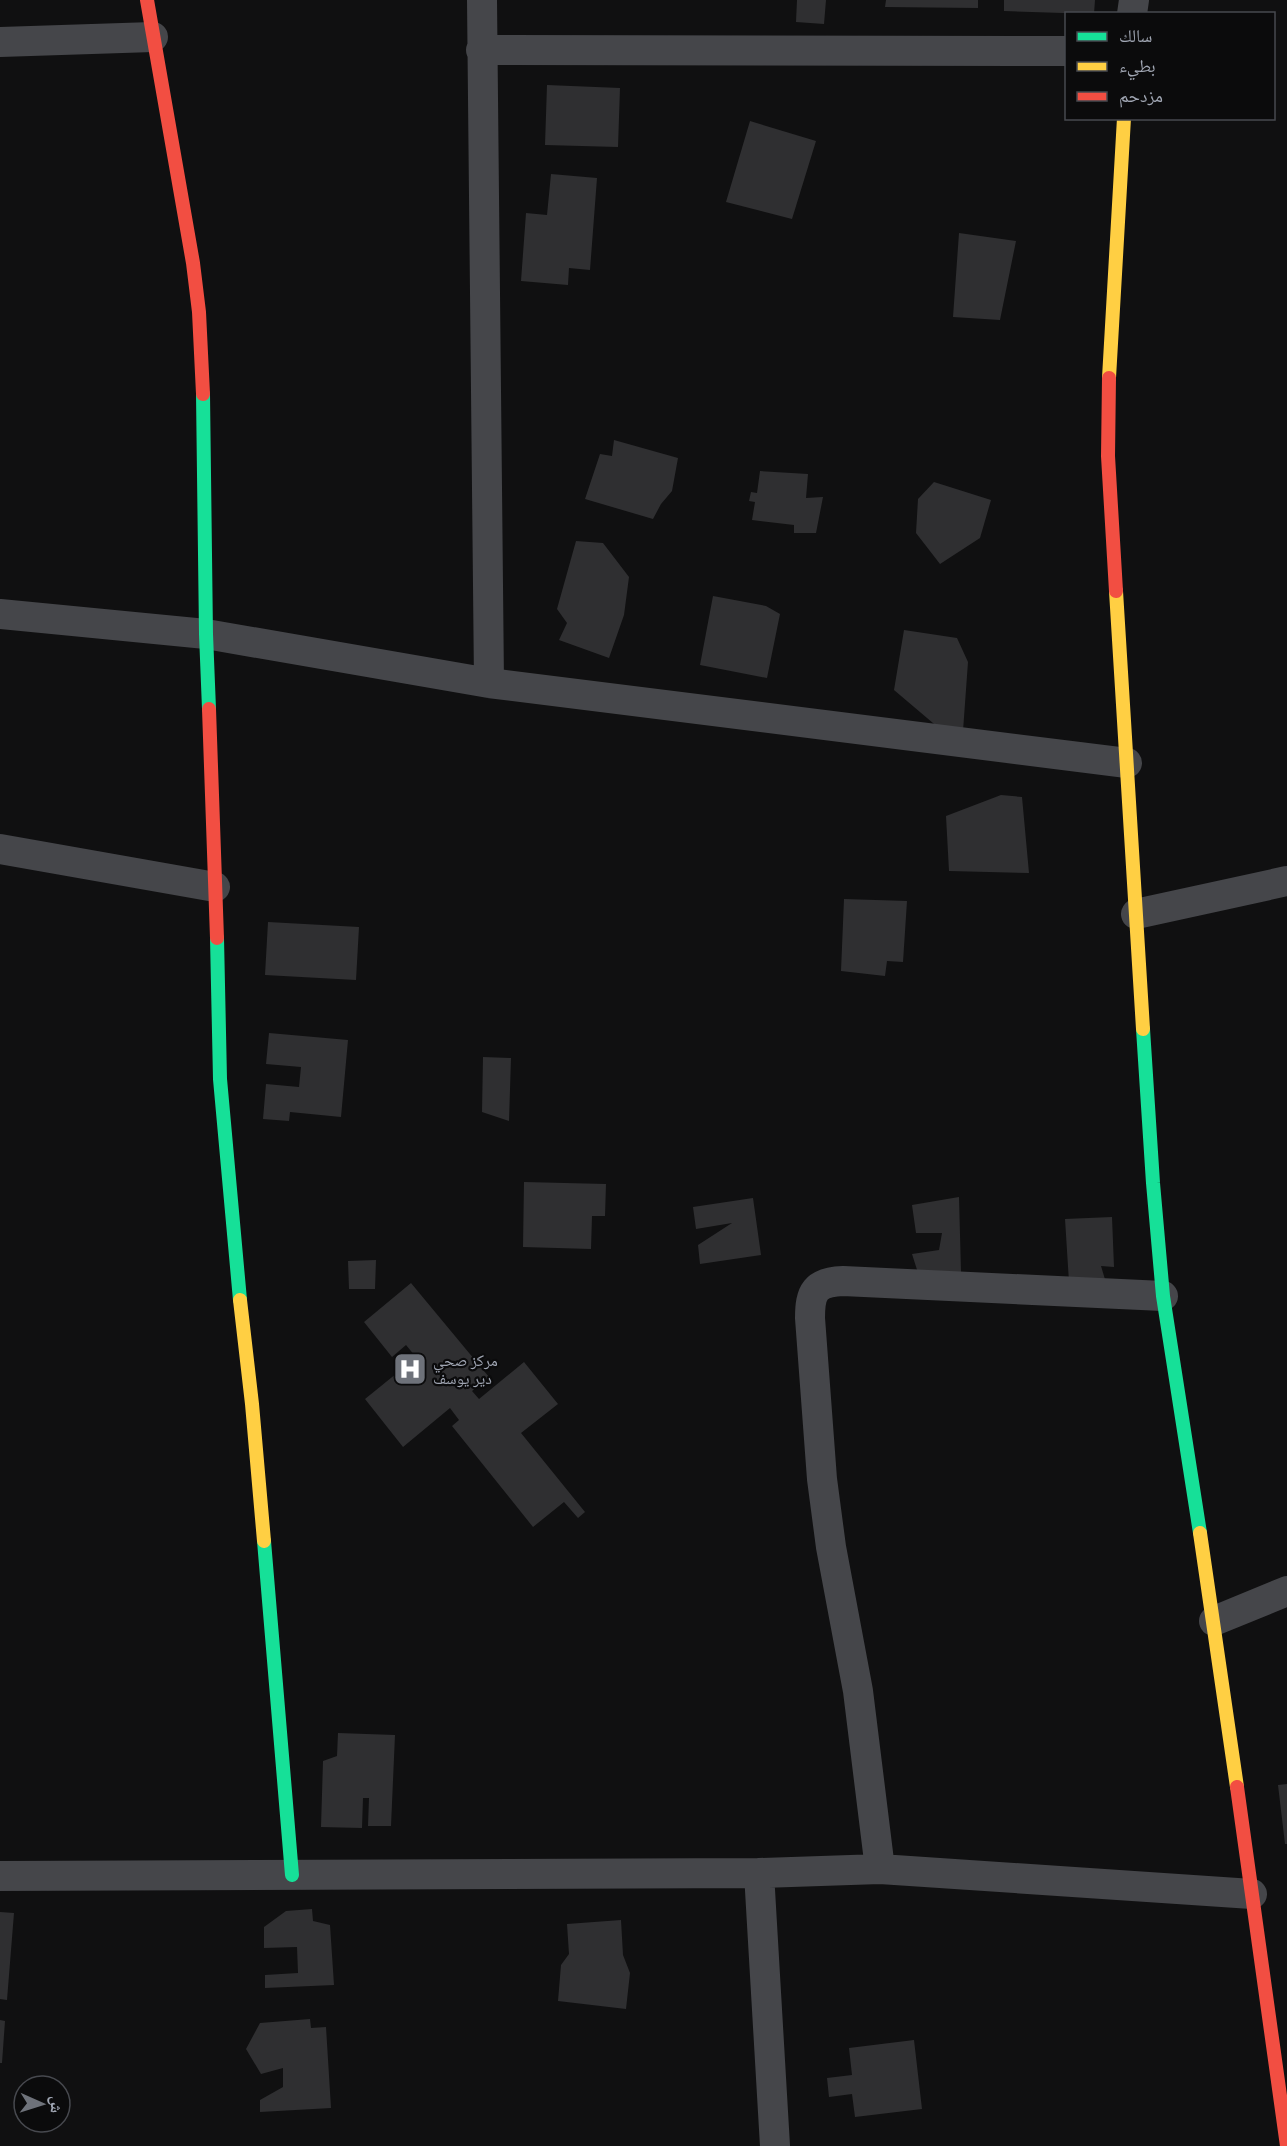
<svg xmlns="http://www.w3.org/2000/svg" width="1287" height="2146" font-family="'Archivo Narrow','Noto Naskh Arabic',sans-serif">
  <rect width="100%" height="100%" fill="#101011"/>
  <path fill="#2f2f31" d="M797 0H826L824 24 796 22Z
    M886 0H978V8L885 7Z
    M1004 0H1095L1094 14 1004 11Z
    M547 85 620 88 618 147 545 145Z
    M750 121 816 141 792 219 726 202Z
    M551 174 597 178 590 270 569 268 568 285 521 281 526 213 547 215Z
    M959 233 1016 241 1000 320 953 317Z
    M614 440 678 458 672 491 661 504 653 519 585 499 600 454 612 456Z
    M760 471 808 474 806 498 823 497 816 533H794V525L752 520 755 502 749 501 751 492 757 493Z
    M934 482 991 500 980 538 940 564 916 533 918 499Z
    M576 541 603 543 629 577 624 615 609 658 559 640 567 623 557 609Z
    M713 596 766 606 780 614 767 678 700 665Z
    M904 630 957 638 968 662 963 731 940 729 894 690Z
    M1001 795 1022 797 1029 873 949 871 946 816Z
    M844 899 907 901 903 962 887 961 885 976 841 971Z
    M268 922 359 927 356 980 265 975Z
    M269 1033 348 1040 341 1117 290 1112 289 1121 263 1119 266 1084 299 1087 301 1067 266 1064Z
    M483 1057 511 1058 509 1121 482 1112Z
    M524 1182 606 1184 605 1216H592L591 1249 523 1247Z
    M959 1197 961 1272 919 1276 912 1254 939 1250 942 1233H916L912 1205Z
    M753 1198 761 1255 700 1264 698 1245 732 1223 696 1229 693 1207Z
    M1112 1217 1114 1267 1101 1266 1107 1286 1069 1282 1065 1219Z
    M376 1260 375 1289H349L348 1261Z
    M411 1283 489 1377 472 1391 479 1399 524 1362 558 1404 521 1433 585 1512 578 1518 564 1502 533 1527 452 1426 459 1420 450 1408 403 1447 365 1399 402 1369 407 1373 420 1362 406 1345 392 1357 364 1322Z
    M338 1733 395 1735 391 1826H368L369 1798H363L362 1828 321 1827 323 1761 337 1756Z
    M1287 1784V1844H1285L1278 1785Z
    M312 1909 313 1921 330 1925 334 1985 265 1988V1975L298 1973 297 1947 264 1948V1927L286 1911Z
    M0 1912 14 1913 7 2000 0 1999Z
    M621 1920 623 1955 630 1973 626 2009 558 2001 561 1965 569 1954 567 1924Z
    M310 2019 311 2028 326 2027 331 2108 260 2112V2100L283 2087V2068L261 2074 246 2049 260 2023Z
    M0 2020 5 2021 2 2063H0Z
    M914 2040 922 2109 855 2117 852 2094 829 2097 827 2078 852 2075 849 2048Z"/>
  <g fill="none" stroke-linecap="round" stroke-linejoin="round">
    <path stroke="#45464a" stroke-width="30" d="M482 0 489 683
      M1132 14 1134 0
      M0 42 153 37
      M481 50 1066 51
      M0 614 206 634 489 683 1127 763
      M0 849 215 887
      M1136 914 1287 881
      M1214 1621 1287 1591
      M880 1869 858 1691 831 1547 822 1479 810 1318C810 1292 815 1282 843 1281L1163 1296
      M759 1873 775 2146
      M0 1876 759 1873 880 1869 1252 1894"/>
    <path stroke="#16e098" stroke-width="14" d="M203 394 206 634 209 709
      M217 938 220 1079 240 1300
      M1143 1029 1153 1183 1163 1296 1200 1533
      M264 1541 292 1875"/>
    <path stroke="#ffcf43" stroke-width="14" d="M1109 378 1124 118
      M1116 591 1143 1029
      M240 1300 252 1404 264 1541
      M1200 1533 1237 1787"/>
    <path stroke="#f24e42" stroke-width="14" d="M147 0 193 263 199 312 203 394
      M1109 378 1108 456 1116 591
      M209 709 217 938
      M1237 1787 1287 2146"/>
  </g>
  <defs>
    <symbol id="hospital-square" viewBox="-11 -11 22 22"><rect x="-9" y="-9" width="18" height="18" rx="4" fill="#6e727a" stroke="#0b0b0c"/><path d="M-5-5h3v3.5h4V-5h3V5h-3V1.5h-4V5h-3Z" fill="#fff"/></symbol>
  </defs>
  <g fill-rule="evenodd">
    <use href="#hospital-square" x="391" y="1350" width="38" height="38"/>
  </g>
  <g text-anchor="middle" stroke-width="4.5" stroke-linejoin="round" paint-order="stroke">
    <g font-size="16" fill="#a0a6b3" stroke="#0b0b0c" text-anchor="start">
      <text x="433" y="1366">مركز صحي<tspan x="433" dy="18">دير يوسف</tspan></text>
    </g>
  </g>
  <rect x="1065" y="12" width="210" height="108" fill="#0b0b0c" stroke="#47494f" stroke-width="1.5"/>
  <rect x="1077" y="32" width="30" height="9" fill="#16e098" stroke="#47494f" stroke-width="1.5"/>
  <text x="1119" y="42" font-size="18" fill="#a0a6b3">سالك</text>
  <rect x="1077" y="62" width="30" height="9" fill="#ffcf43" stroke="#47494f" stroke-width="1.5"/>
  <text x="1119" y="72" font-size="18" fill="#a0a6b3">بطيء</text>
  <rect x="1077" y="92" width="30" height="9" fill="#f24e42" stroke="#47494f" stroke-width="1.5"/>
  <text x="1119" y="102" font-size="18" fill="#a0a6b3">مزدحم</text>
  <g transform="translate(42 2104) rotate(93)"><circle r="28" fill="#0b0b0c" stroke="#47494f" stroke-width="1.5"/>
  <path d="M0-4.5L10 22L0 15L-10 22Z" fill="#6e727a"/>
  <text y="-9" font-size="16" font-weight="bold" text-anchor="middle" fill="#a0a6b3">ش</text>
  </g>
</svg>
